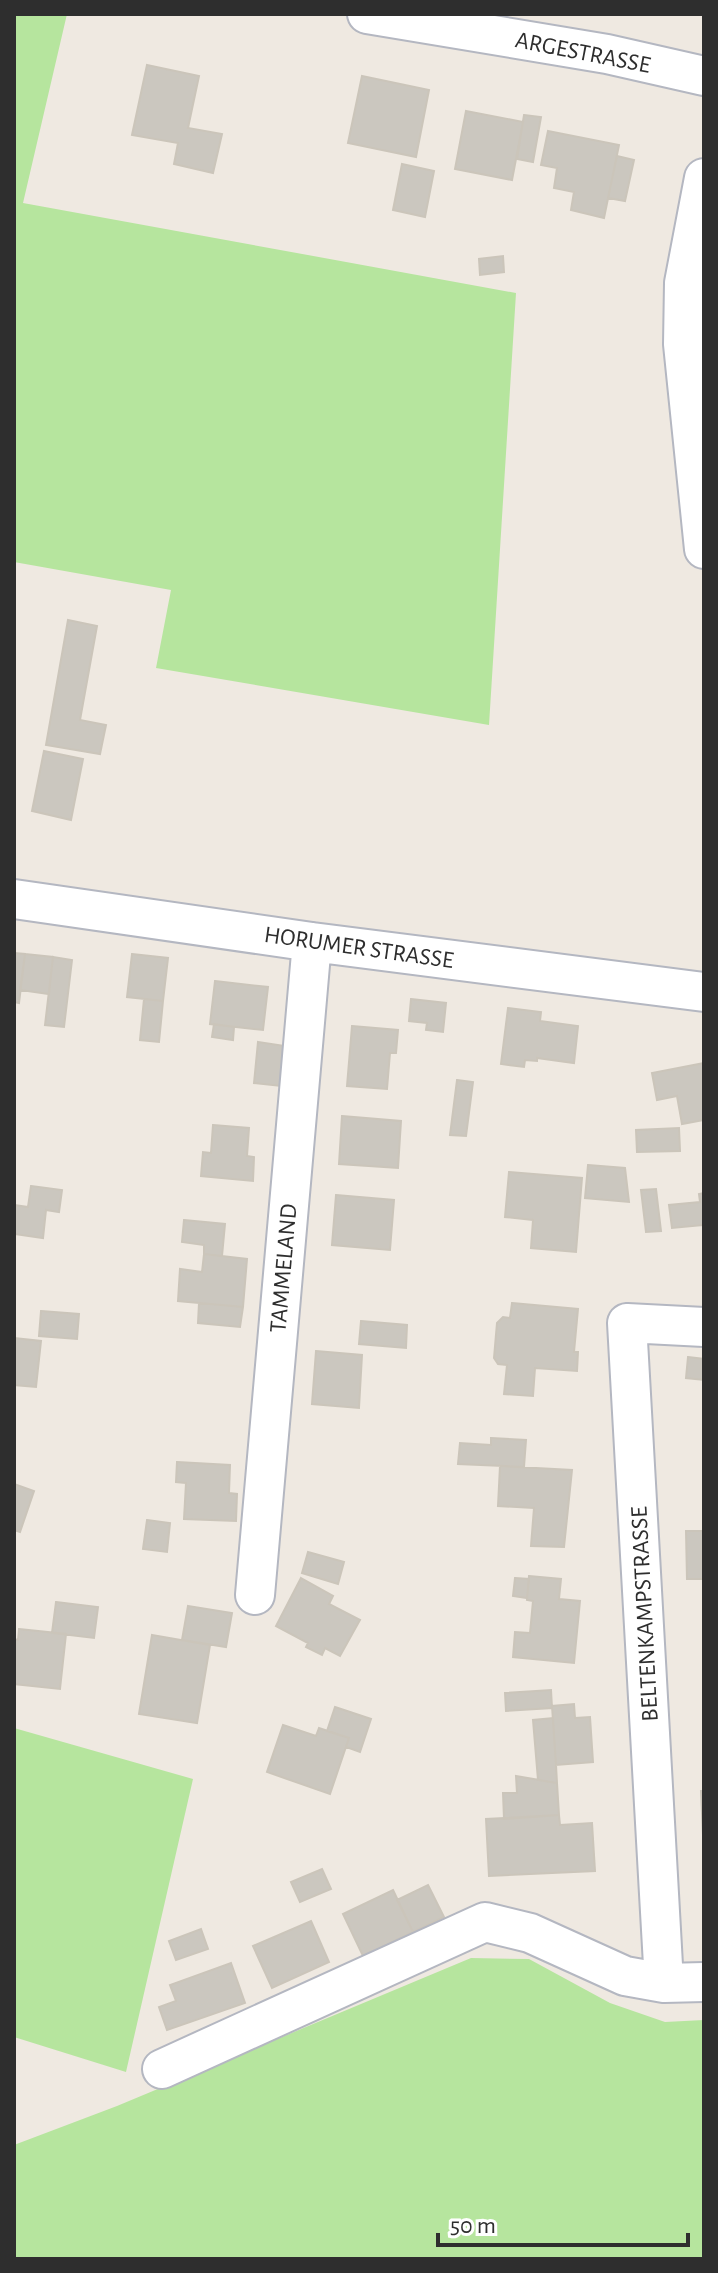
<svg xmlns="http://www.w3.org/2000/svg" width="718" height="2273" font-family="'Alegreya Sans',sans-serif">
  <rect width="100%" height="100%" fill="#efe9e1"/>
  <path fill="#b6e59e" d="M14 14H67L23 203 516 293 489 725 156 668 171 590 14 562Z
    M14 1728 193 1779 126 2072 14 2037Z
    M471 1958 529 1959 610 2003 665 2022 704 2020V2259H14V2145L117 2106Z"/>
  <path fill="#cbc7bf" stroke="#cbc5ba" stroke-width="2" d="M147 65 199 76 188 128 222 134 213 173 174 164 178 143 132 135Z
    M362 76 429 90 416 157 348 143Z
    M466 111 523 122 512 180 455 169Z
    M524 115 541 117 533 162 517 159Z
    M548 131 619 145 604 218 571 210 574 192 554 188 557 168 541 165Z
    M617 156 634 160 625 201 608 198Z
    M402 164 434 171 425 217 393 210Z
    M503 256 504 272 480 275 479 259Z
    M68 620 97 626 80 720 106 725 100 754 46 745Z
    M44 751 83 759 71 820 32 811Z
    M14 953 25 954 19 1003 14 1002Z
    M25 954 53 957 49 994 20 990Z
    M132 954 168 958 163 1001 127 997Z
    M53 957 72 960 64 1027 45 1025Z
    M215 981 268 987 263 1030 210 1024Z
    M144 999 163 1001 159 1042 140 1040Z
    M411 999 446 1003 443 1032 426 1030 427 1023 409 1021Z
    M508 1008 541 1012 540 1021 578 1026 574 1063 537 1058V1061L525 1060 524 1067 501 1064Z
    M214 1024 234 1027 233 1040 212 1037Z
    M352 1026 398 1030 396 1053H390L387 1089 347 1086Z
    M258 1042 285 1046 281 1086 254 1083Z
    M704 1063V1120L682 1124 677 1096 657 1100 652 1073Z
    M457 1080 473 1082 466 1136 450 1135Z
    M342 1116 401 1121 398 1168 339 1164Z
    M213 1125 249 1128 247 1156 254 1157 253 1181 201 1176 203 1152 211 1153Z
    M679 1128 680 1151 637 1152 636 1130Z
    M588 1165 625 1168 629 1202 585 1198Z
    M509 1172 582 1178 576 1252 531 1248 533 1220 505 1217Z
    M31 1186 62 1190 59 1212 46 1210 43 1238 14 1234V1205L28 1207Z
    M656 1189 661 1231 646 1232 641 1190Z
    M704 1193V1236L703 1225 672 1228 669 1205 700 1202 699 1194Z
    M336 1195 394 1200 390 1250 332 1245Z
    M184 1220 225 1224 222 1256 204 1254V1245L182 1242Z
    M204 1254 247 1259 243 1307 178 1301 180 1269 202 1272Z
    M199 1303 243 1307 240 1327 198 1323Z
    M512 1303 578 1309 574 1352H578L577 1371 535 1368 533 1396 504 1394 507 1365 498 1364 494 1358 497 1323 503 1317 510 1318Z
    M41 1311 79 1314 77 1339 39 1336Z
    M361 1321 407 1325 406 1348 359 1344Z
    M14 1338 41 1341 36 1387 14 1385Z
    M316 1351 362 1355 359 1408 312 1404Z
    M688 1357 704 1359V1380L686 1378Z
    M491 1438 526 1440 524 1467 458 1464 460 1443 491 1445Z
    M177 1462 230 1465 229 1493 237 1494 236 1521 184 1519 186 1483 176 1482Z
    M500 1466 572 1470 564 1547 531 1546 534 1508 498 1506Z
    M14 1484 34 1491 20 1532 14 1530Z
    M147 1520 170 1523 167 1552 143 1549Z
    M686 1531H704V1579H687Z
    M308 1552 344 1562 338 1584 302 1573Z
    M529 1576 561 1579 559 1599 580 1601 574 1663 513 1657 515 1632 530 1633 533 1601 527 1600Z
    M301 1578 333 1596 329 1604 360 1620 340 1656 325 1648 322 1655 306 1647 308 1643 276 1626Z
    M515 1578 529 1579 527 1598 513 1596Z
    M56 1602 98 1607 94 1638 52 1633Z
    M188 1606 232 1613 226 1647 182 1640Z
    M19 1629 66 1634 60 1689 14 1684V1639L18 1640Z
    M152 1635 210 1645 197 1723 139 1714Z
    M551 1690 552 1708 506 1711 505 1693Z
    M574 1704 575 1718 590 1717 593 1762 556 1765 552 1706Z
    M335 1707 371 1719 360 1752 346 1747 349 1738 327 1731Z
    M553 1718 556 1765 557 1783 538 1780 533 1720Z
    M283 1725 316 1736 319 1728 349 1738 330 1794 267 1772Z
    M516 1776 557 1783 559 1815 504 1819 503 1793H517Z
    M701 1791H704V1835H703Z
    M559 1815 560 1825 592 1823 595 1871 489 1876 486 1819Z
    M322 1869 331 1889 300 1902 291 1882Z
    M428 1885 444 1917 413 1932 397 1900Z
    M393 1890 413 1932 363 1956 343 1914Z
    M311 1921 329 1962 272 1988 253 1946Z
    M201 1929 208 1949 176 1960 169 1941Z
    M231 1963 245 2003 167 2030 159 2007 176 2001 170 1985Z"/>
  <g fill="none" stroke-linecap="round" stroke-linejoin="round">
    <defs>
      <path id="minor" d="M367 14 607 54 704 76
        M704 178 684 283 683 344 704 549
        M14 899 312 942 704 992
        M255 1595 312 942
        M664 1983 627 1323 704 1327
        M162 2069 485 1922 530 1933 625 1976 664 1983 704 1982"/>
    </defs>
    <use href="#minor" stroke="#b4b7c1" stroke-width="42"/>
    <use href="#minor" stroke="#fff" stroke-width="38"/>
  </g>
  <g text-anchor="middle" stroke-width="6" stroke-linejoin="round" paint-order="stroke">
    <g font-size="24" fill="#2e2e2e" stroke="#fff">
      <text transform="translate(583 52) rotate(11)" y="8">ARGESTRASSE</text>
      <text transform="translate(359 947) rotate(8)" y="8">HORUMER STRASSE</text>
      <text transform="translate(283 1268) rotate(-85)" y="8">TAMMELAND</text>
      <text transform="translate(644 1614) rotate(-93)" y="8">BELTENKAMPSTRASSE</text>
    </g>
  </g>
  <rect width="718" height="2273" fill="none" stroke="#2e2e2e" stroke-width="32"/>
  <path d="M438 2233v12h250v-12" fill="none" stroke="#2e2e2e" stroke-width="4"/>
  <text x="450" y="2233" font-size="24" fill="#2e2e2e" stroke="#ffffff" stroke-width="6" paint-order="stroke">50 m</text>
</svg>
